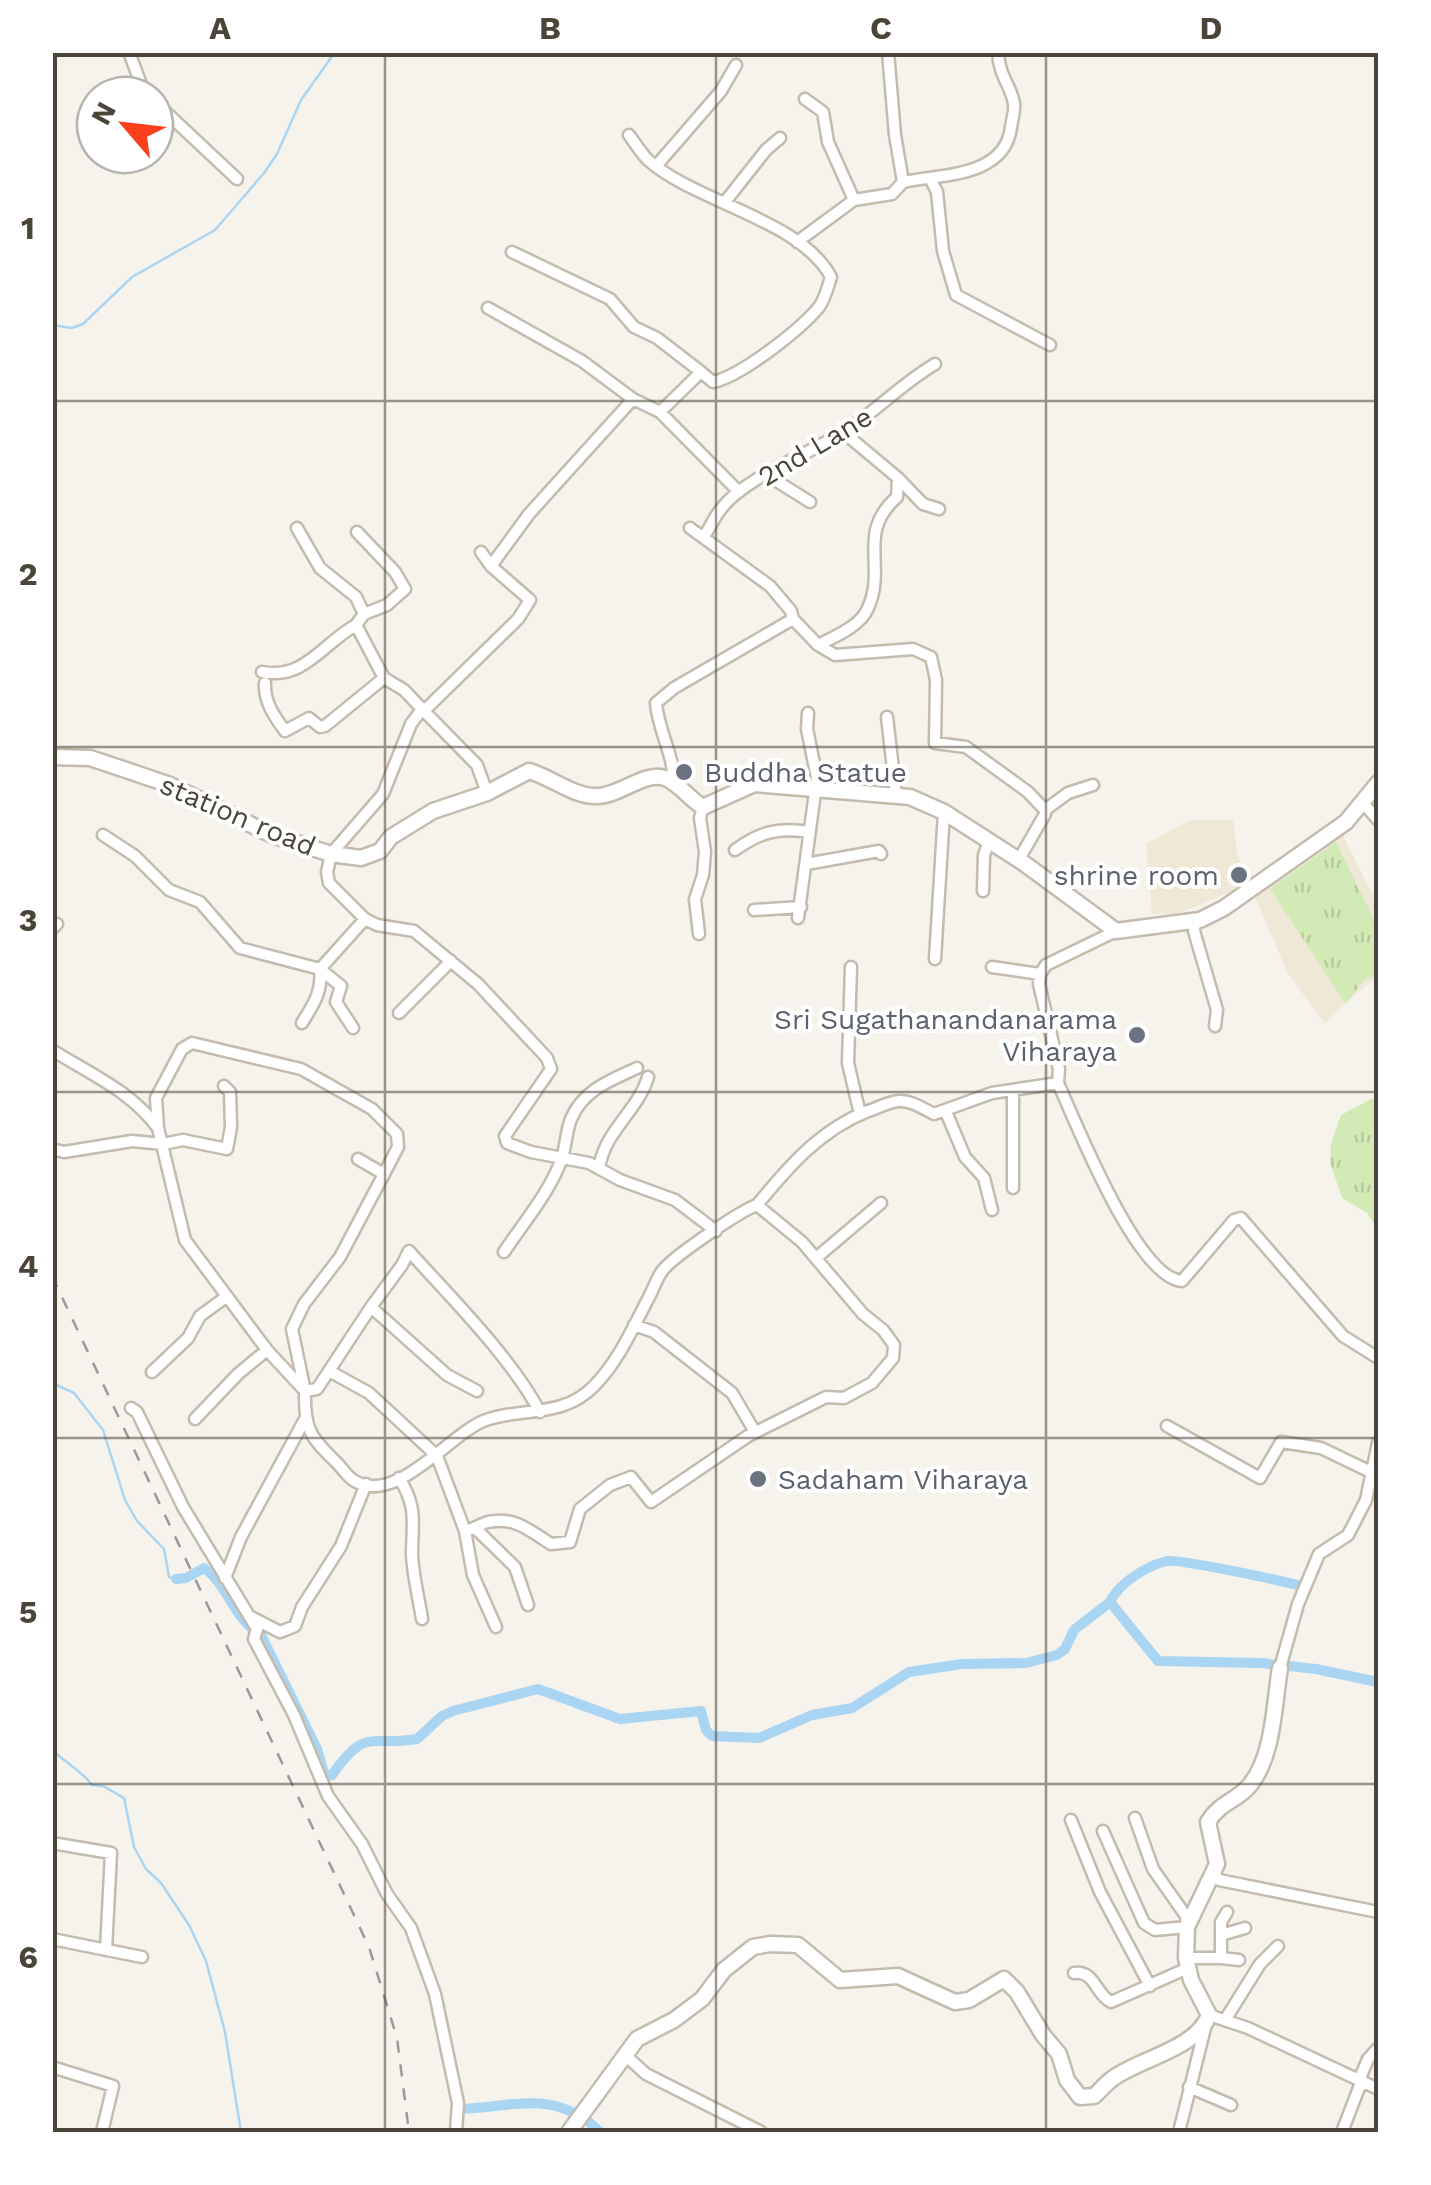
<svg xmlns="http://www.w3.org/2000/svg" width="1431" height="2185" font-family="'Work Sans',sans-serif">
  <defs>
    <pattern id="park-tufts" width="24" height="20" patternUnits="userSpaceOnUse" patternTransform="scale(2.5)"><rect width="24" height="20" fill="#d2eab5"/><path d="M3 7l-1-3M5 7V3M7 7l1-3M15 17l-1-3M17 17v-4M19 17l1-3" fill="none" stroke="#b6ca9c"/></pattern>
  </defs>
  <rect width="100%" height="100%" fill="#f6f3ec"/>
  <path fill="#efe8d6" d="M1190 820H1233L1237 852 1246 879 1240 888 1207 902 1179 913 1152 914 1146 844Z
    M1342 834 1378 905V977L1355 994 1325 1024 1287 972 1255 896Z"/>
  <path fill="url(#park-tufts)" d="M1336 842 1378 928V973L1364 980 1346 1004 1270 889Z
    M1371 1099 1378 1100V1230L1367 1213 1342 1198 1330 1163 1331 1144 1341 1115Z"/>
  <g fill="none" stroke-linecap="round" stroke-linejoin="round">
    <path stroke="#a9d4f2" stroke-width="2.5" d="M52 325 72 328 83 324 132 277 215 230 264 173 277 154 301 100 335 52
      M52 1383 74 1393 103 1430 125 1500 137 1521 164 1549 169 1577 176 1579
      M52 1750C64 1761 84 1773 92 1785L103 1786 124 1798 134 1847 146 1869 161 1883 189 1925 206 1961 225 2032 241 2132"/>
    <path stroke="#a9d4f2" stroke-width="10" d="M176 1579 186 1578 204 1568C228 1585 234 1620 261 1635L317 1749 325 1776 332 1775C367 1726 369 1747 417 1739L442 1716 453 1711 538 1689 620 1719 701 1711 706 1730 712 1736 759 1738 812 1715 852 1708 909 1672 962 1664 1026 1663 1057 1655 1065 1649 1074 1630 1110 1602 1158 1661 1261 1663 1316 1669 1378 1682
      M1110 1602C1119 1583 1146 1566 1167 1561 1181 1559 1283 1581 1301 1586
      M459 2109C515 2107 555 2088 600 2132"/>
    <defs>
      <path id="minor" d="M129 52 145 95
        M805 99 823 112 828 142 854 200
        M155 102 237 179
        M657 165 721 91 736 65
        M931 180 937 192 943 251 956 295 1050 345
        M903 182C940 174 1005 178 1011 127 1012 120 1015 110 1014 104 1012 87 999 77 998 52
        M725 202 766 150 780 138
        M797 242 854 200 892 194 903 182 895 135 888 52
        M512 252 610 299 634 327 657 338 701 372
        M488 308 582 361 633 399
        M660 412 739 492
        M843 432 898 478 923 504 939 509
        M767 475 810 502
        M297 528 320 568 356 597 364 614 356 625 384 678
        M690 528 770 586 791 611 793 619 818 645 835 655 913 649 931 657 936 680 935 743 966 747 1028 792 1045 810
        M357 532 395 572 405 589 387 605 364 614
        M704 536C711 527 714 517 721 509 745 477 812 453 847 430 878 409 903 383 935 364
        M491 566 529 514 633 399 660 412 701 372 713 382C741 376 800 330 819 307 825 299 828 286 831 277 800 219 696 203 648 160 641 153 635 143 629 135
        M818 645C834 637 861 626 868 608 887 566 856 533 897 497L898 478
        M262 672C305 680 323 643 356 625
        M265 683C264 702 274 716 285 731L309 718 320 727 325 726 384 678 404 690 422 709 427 708 518 619 530 600 491 566 481 552
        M887 717 896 795
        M674 783C674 755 658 730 656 703L674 688 793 619
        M487 793 477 765 422 709 411 724 383 794 331 854 327 872 329 883 365 919 377 925 414 931 478 984 547 1058 551 1069 505 1136 507 1143 531 1152 589 1163 620 1180 675 1200 716 1231
        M1363 803 1378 820
        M103 835 135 856 169 890 200 902 240 948 320 969 341 986 336 1002 353 1028
        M735 850C760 832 778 827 810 832
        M1018 861 1045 814V810L1068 793 1093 785
        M806 864 879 851 881 854
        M983 891 984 855 989 841
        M754 910 801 907
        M798 918 817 778 807 729 808 713
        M1195 920 1194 931 1217 1010 1215 1026
        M52 929 57 924
        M699 934 695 899 703 875 705 852 700 818 703 807
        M935 959 944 812
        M851 967 848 1063 860 1114
        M992 967 1040 974
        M399 1013 451 961
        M302 1023C313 1005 323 991 320 969L365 919
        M52 1050C90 1074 131 1091 158 1128
        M1058 1083C1076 1123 1137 1278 1182 1281L1234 1220 1241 1218 1343 1336 1378 1358
        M1013 1090V1188
        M946 1112 965 1157 984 1178 992 1210
        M52 1149 64 1152 132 1141 163 1144 183 1140 227 1149 231 1127 230 1092 224 1086
        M358 1159 384 1174
        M599 1168C605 1130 638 1111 648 1077
        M504 1252C524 1222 550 1192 562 1158 566 1146 566 1131 571 1119 583 1090 611 1080 637 1068
        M816 1258 881 1203
        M371 1307 447 1375 477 1391
        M634 1325 654 1332 732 1393 755 1432
        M152 1372 188 1338 200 1316 226 1297
        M331 1372 369 1393 437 1456 465 1531C474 1529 480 1524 488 1522 515 1516 530 1531 551 1544L570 1542 580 1509 610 1485 631 1477 651 1502 748 1436 826 1397 844 1398 872 1383 893 1358 894 1345 883 1330 863 1314 802 1242 757 1205C789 1166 820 1130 868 1111 878 1108 888 1102 898 1101 911 1100 922 1108 934 1114L992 1093 1058 1083 1059 1069 1039 984 1040 974 1046 965 1116 931
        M131 1408 137 1412 183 1507 257 1629 254 1639 294 1715 328 1796 362 1844 387 1894 411 1928 435 1994 458 2103 456 2132
        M540 1412C509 1355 453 1300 409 1251L402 1265 371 1307 317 1389 305 1391 292 1329 304 1304 340 1257 384 1174 398 1147 397 1134 372 1109 301 1069 192 1043 182 1049 156 1098 158 1128 185 1240 267 1350 305 1391C304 1429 310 1437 337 1463 342 1468 347 1476 353 1480 395 1508 451 1432 486 1420 523 1407 562 1418 593 1387 618 1362 633 1328 649 1297 654 1288 657 1277 663 1270 674 1256 740 1211 757 1205
        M195 1419 238 1374 267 1350
        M1167 1426 1260 1478 1281 1442 1321 1448 1373 1473
        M399 1478C418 1507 412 1524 412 1555 413 1576 419 1599 422 1619
        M476 1529 515 1567 528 1605
        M465 1531 473 1575 496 1627
        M225 1578 241 1537 305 1419
        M251 1617 280 1632 295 1626 302 1607 341 1546 366 1484
        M1280 1668 1298 1604 1319 1554 1348 1535 1366 1500 1378 1443
        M1071 1820 1100 1892 1150 1986
        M1103 1831 1144 1923 1155 1930 1187 1927 1186 1916 1153 1869 1135 1818
        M52 1843 111 1853 106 1950
        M1213 1873 1219 1880 1378 1912
        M1221 1935 1245 1928
        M52 1939 142 1957
        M1186 1958H1221V1922L1227 1912
        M1221 1958 1239 1960
        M1074 1973C1095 1970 1095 1994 1111 2002L1188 1968
        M1209 2015 1248 2028 1378 2089
        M1225 2020 1260 1964 1278 1946
        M625 2055 646 2074 761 2132
        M52 2067 113 2086 102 2132
        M1360 2078 1368 2059 1378 2048
        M1189 2087 1231 2105
        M1179 2132 1205 2028
        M1342 2132 1362 2080"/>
      <path id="tertiary" d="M52 757 90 758 123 769 170 785 272 835 331 854 361 858 380 851 391 837 433 811 487 793 529 771C551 777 574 797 597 796 619 796 645 771 665 778 680 784 690 800 703 807L754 784 910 797 944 812 1025 864 1116 931 1200 920 1224 908 1346 822 1378 783
        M569 2132 637 2039 674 2020 702 1999 724 1970 753 1947 770 1944 798 1945 840 1980 898 1976 955 2002 969 2000 1004 1979 1017 1992 1043 2035 1059 2054 1067 2080 1080 2097 1094 2096C1100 2091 1105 2084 1112 2079 1138 2059 1197 2049 1209 2015L1191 1980 1186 1958 1187 1927 1217 1864 1208 1822C1220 1802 1237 1801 1250 1785 1274 1755 1274 1704 1280 1668"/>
    </defs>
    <use href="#minor" stroke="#c2bbae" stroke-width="15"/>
    <use href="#tertiary" stroke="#c2bbae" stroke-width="19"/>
    <use href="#minor" stroke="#fff" stroke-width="10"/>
    <use href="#tertiary" stroke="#fff" stroke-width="14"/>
    <path stroke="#9a9a9a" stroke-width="2.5" stroke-dasharray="12 12" stroke-linecap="butt" d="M52 1276 369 1947 397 2038 409 2132"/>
  </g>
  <path fill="none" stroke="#4b4439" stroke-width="2.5" stroke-opacity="0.55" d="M385 52V2132M716 52V2132M1046 52V2132M52 401H1378M52 747H1378M52 1092H1378M52 1438H1378M52 1784H1378"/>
  <g fill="#6b7280" stroke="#fff" stroke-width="4">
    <circle cx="684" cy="772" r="10"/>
    <circle cx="1239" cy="875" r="10"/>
    <circle cx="1137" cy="1035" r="10"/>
    <circle cx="758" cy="1479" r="10"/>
  </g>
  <g text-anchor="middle" stroke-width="8" stroke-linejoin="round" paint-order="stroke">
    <g font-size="28" fill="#4b4439" stroke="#fff">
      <text transform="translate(815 446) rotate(-31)" y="10">2nd Lane</text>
      <text transform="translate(238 815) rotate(23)" y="10">station road</text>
    </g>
    <g font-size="28" fill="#5b616d" stroke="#fff" text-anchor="start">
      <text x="704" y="782">Buddha Statue</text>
      <text x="1219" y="885" text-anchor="end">shrine room</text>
      <text x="1117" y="1029" text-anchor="end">Sri Sugathanandanarama<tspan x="1117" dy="32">Viharaya</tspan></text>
      <text x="778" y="1489">Sadaham Viharaya</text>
    </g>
  </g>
  <rect width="1431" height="2185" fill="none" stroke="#ffffff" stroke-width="110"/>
  <g transform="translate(125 125) rotate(298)"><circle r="48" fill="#ffffff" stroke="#b7b4b0" stroke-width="2.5"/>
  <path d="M0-8L18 38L0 25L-18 38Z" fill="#fc3f1d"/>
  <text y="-15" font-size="28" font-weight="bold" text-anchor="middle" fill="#4b4439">N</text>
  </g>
  <rect x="55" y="55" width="1321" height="2075" fill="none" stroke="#4b4439" stroke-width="4"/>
  <g font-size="32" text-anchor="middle" font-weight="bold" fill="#4b4439">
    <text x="220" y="39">A</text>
    <text x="550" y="39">B</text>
    <text x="881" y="39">C</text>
    <text x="1211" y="39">D</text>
    <text x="28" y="239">1</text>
    <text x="28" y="585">2</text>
    <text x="28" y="931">3</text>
    <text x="28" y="1277">4</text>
    <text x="28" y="1623">5</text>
    <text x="28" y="1968">6</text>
  </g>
</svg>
